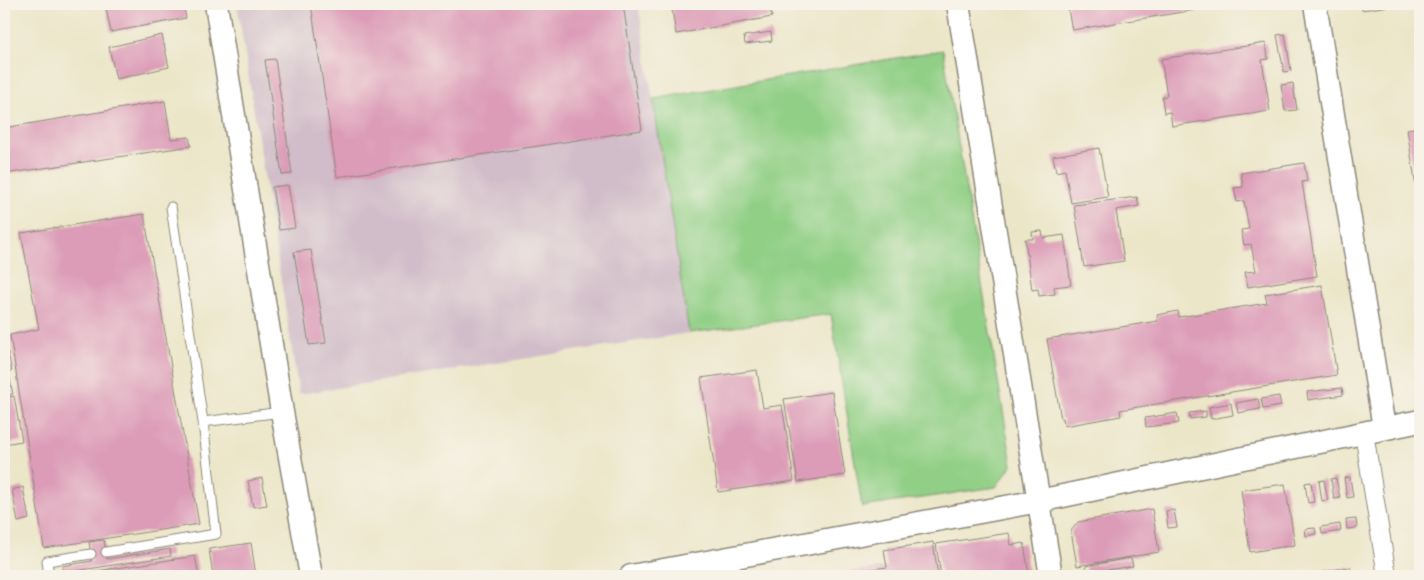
<svg xmlns="http://www.w3.org/2000/svg" width="1424" height="580" font-family="'Sorts Mill Goudy',serif">
  <rect width="100%" height="100%" fill="#f7f3e8"/>
  <filter id="ink" filterUnits="userSpaceOnUse"><feTurbulence type="fractalNoise" baseFrequency=".02" numOctaves="2"/><feDisplacementMap in="SourceGraphic" scale="10" xChannelSelector="R" yChannelSelector="G"/><feConvolveMatrix kernelMatrix="1 2 1 2 8 2 1 2 1" color-interpolation-filters="sRGB"/></filter>
  <filter id="wash" filterUnits="userSpaceOnUse"><feTurbulence type="fractalNoise" baseFrequency=".0096" numOctaves="4" result="noise"/><feDisplacementMap in="SourceGraphic" scale="20" xChannelSelector="R" yChannelSelector="G"/><feGaussianBlur stdDeviation="1.12" result="paint"/><feColorMatrix in="noise" values="0 0 0 0 0 0 0 0 0 0 0 0 0 0 0 0 0 1.4 0 .05"/><feComposite in="paint" operator="in"/></filter>
  <g filter="url(#wash)">
    <rect width="100%" height="100%" fill="#ece6c9"/>
    <path fill="#d1bdc9" d="M237 4H638L689 333 299 394Z"/>
    <path fill="#90cf85" stroke="#5e7d58" d="M943 50 1012 465 996 487 862 507 831 314 689 333 653 99Z"/>
    <g id="blocks">
      <path fill="#dc9bb7" d="M105 4H183L186 18 111 32Z
        M311 4H623L642 130 337 177Z
        M671 4H770L772 17 676 34Z
        M1067 4H1194L1195 10 1072 30Z
        M1221 4H1239V5L1221 8Z
        M1361 4H1389L1390 6 1362 10Z
        M771 32 772 41 745 44 744 36Z
        M1285 34 1291 71 1284 72 1277 35Z
        M162 35 169 67 116 79 109 47Z
        M1266 43 1268 59 1262 60 1270 111 1172 126 1170 112 1164 113 1162 97 1167 96 1161 59Z
        M275 59 292 174 282 175 265 60Z
        M1293 83 1297 110 1285 111 1281 85Z
        M165 101 171 139 189 137 191 146 4 174V128Z
        M1420 127V207H1419L1407 129Z
        M1099 148 1108 197 1071 203 1065 170 1056 172 1053 156Z
        M1304 163 1307 181 1302 182 1317 276 1248 287 1245 272 1256 271 1251 244 1244 245 1241 230 1249 229 1244 201 1237 202 1234 188 1243 187 1241 173Z
        M288 185 295 228 279 230 272 187Z
        M1137 197 1139 206 1116 210 1124 261 1084 267 1074 205Z
        M144 214 199 524 44 548 10 335 39 329 21 233Z
        M1042 231 1043 238 1064 235 1071 285 1054 287 1055 294 1039 296 1038 289 1032 290 1025 239H1033L1032 232Z
        M311 250 326 343 309 345 294 252Z
        M1322 285 1337 375 1120 410 1121 416 1064 426 1063 418 1061 419 1047 339 1158 321 1157 315 1178 311 1179 317 1267 303 1265 294Z
        M4 335 12 371 4 372Z
        M757 370 763 408 782 405 794 481 718 492 701 378Z
        M9 375 13 394 4 396V376Z
        M1342 388 1343 395 1308 400 1307 392Z
        M832 392 845 475 798 482 784 399Z
        M14 396 22 441 4 444V398Z
        M1279 396 1281 406 1263 409 1261 399Z
        M1258 399 1260 409 1238 413 1236 403Z
        M1231 403 1233 415 1211 419 1209 407Z
        M1206 411V417L1190 419 1189 413Z
        M1177 413 1179 423 1146 427 1145 418Z
        M1350 477 1353 497 1347 498 1344 478Z
        M262 478 267 505 253 507 248 481Z
        M1336 478 1340 498 1334 499 1331 479Z
        M1324 480 1328 500 1322 501 1319 481Z
        M1311 482 1314 502 1308 503 1305 483Z
        M1285 484 1295 545 1250 552 1241 490Z
        M23 487 29 519 18 522 12 490Z
        M1152 509 1159 552 1077 566 1071 531 1078 522Z
        M1174 510 1177 527 1168 528 1166 511Z
        M1356 519 1357 528 1347 529 1346 520Z
        M1340 524 1341 531 1322 534 1321 527Z
        M1315 528 1316 534 1306 536 1305 529Z
        M1009 533 1011 545 1024 543 1029 576H941L936 544Z
        M104 540 107 559 170 549 171 556 69 572V576H64L62 566 92 561 89 542Z
        M933 542 938 576H842V573L887 567 884 550Z
        M251 543 256 576H213L209 549Z
        M195 556 199 576H71V575Z
        M1131 558 1133 566 1087 573 1086 566Z
        M1350 567 1352 576H1323L1322 572Z
        M1132 571 1133 576H1108V575Z"/>
    </g>
  </g>
  <g filter="url(#ink)">
    <use href="#blocks" fill-opacity="0" stroke="#8c887a" stroke-width="1"/>
    <g fill="none" stroke-linecap="round" stroke-linejoin="round">
      <defs>
        <path id="service" d="M203 422 282 412
          M106 552 216 534 203 422 171 207
          M49 576 47 561 91 554"/>
        <path id="minor" d="M1364 433 1387 576"/>
        <path id="tertiary" d="M216 4 282 412 311 576
          M958 4 1051 576
          M1315 4 1384 428
          M631 576 1039 501 1420 421"/>
      </defs>
      <use href="#service" stroke="#8c887a" stroke-width="11"/>
      <use href="#minor" stroke="#8c887a" stroke-width="20"/>
      <use href="#tertiary" stroke="#8c887a" stroke-width="25"/>
      <use href="#service" stroke="#fff" stroke-width="9"/>
      <use href="#minor" stroke="#fff" stroke-width="18"/>
      <use href="#tertiary" stroke="#fff" stroke-width="22"/>
    </g>
  </g>
  <rect width="1424" height="580" fill="none" stroke="#f7f3e8" stroke-width="20"/>
</svg>
